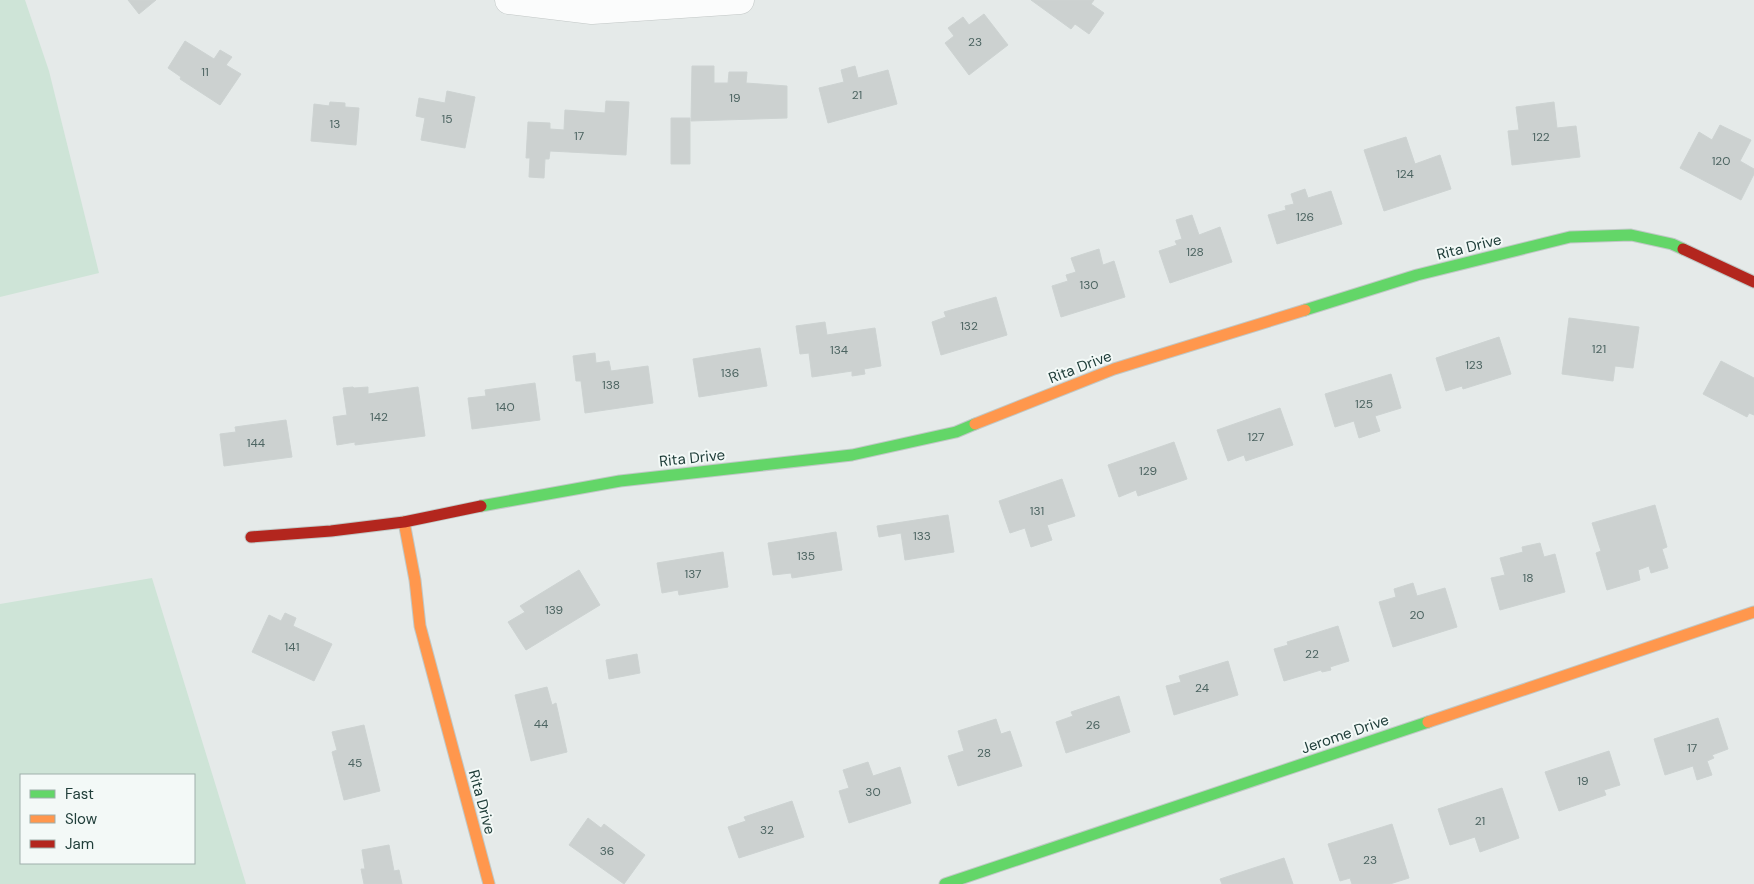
<svg xmlns="http://www.w3.org/2000/svg" width="1754" height="884" font-family="'DM Sans',sans-serif">
  <rect width="100%" height="100%" fill="#e5eae9"/>
  <path fill="#cee4d7" fill-rule="evenodd" d="M0 0H25L49 71 99 273 0 297Z
    M152 578 246 884H0V604ZM194 775V863H21V775Z"/>
  <path fill="#ccd1d0" stroke="#cdd3d2" d="M128 0H156L139 14Z
    M1031 0H1094L1091 4 1104 13 1089 34 1075 24 1071 29Z
    M984 14 1008 45 969 75 945 43 954 36 948 28 963 17 969 25Z
    M185 41 214 59 220 50 232 57 226 65 241 74 220 105 180 79 181 77 168 68Z
    M692 66H714V83H728L729 72H747L746 83 787 86V118L691 121Z
    M855 66 858 78 888 70 897 104 828 123 819 88 844 82 841 70Z
    M447 91 475 97 465 148 421 140 425 118 416 116 419 98 445 103Z
    M606 101 629 102 626 155 550 151 549 159H545L544 178 529 177 530 158H526L528 122 550 123V129L564 130 565 110 605 113Z
    M330 102 345 103V107L359 108 356 145 311 141 314 104 329 106Z
    M1554 102 1557 128 1576 126 1580 157 1512 165 1508 131 1519 130 1516 107Z
    M671 118H690V164H671Z
    M1720 125 1751 140 1740 161 1754 169V174L1741 200 1680 168 1699 132 1712 140Z
    M1406 137 1415 164 1440 155 1451 189 1384 211 1364 150Z
    M1305 189 1308 198 1331 191 1342 224 1277 244 1268 215 1286 210 1285 206 1294 204 1291 194Z
    M1192 215 1199 235 1220 227 1232 262 1170 283 1159 251 1177 245 1175 241 1182 239 1176 220Z
    M1099 249 1103 265 1114 261 1125 297 1061 317 1052 286 1068 281 1066 275 1076 272 1071 258Z
    M996 297 1007 335 941 355 932 322 946 317 944 312Z
    M1569 318 1639 327 1633 368 1615 366 1613 381 1562 374Z
    M825 322 827 335 875 328 881 366 864 369 865 374 852 376V371L812 377 809 353 800 354 796 326Z
    M1499 337 1511 374 1463 389 1462 386 1446 391 1436 358Z
    M760 348 767 386 699 397 693 359Z
    M595 353 596 363 609 361 611 371 648 366 653 403 585 413 581 381H576L573 356Z
    M1721 361 1754 378V415L1749 413 1747 417 1703 394Z
    M1391 374 1401 408 1375 416 1380 431 1359 438 1354 421 1335 427 1325 394Z
    M535 383 540 420 472 429 468 398 486 396 485 390Z
    M353 387 354 388 368 387V394L418 387 425 436 355 445V442L337 445 333 417 347 415 343 388Z
    M1280 408 1293 445 1246 461 1244 455 1228 461 1217 430Z
    M286 420 292 457 224 466 220 434 236 432 235 427Z
    M1174 442 1187 479 1138 496 1136 490 1119 497 1108 465Z
    M1062 479 1075 516 1047 525 1052 540 1031 547 1025 528 1010 533 999 501Z
    M1655 505 1667 547 1662 549 1668 568 1651 573 1649 566 1638 570 1640 580 1607 590 1596 553 1601 551 1592 523Z
    M948 515 954 552 905 560 901 533 879 537 877 526Z
    M836 532 842 570 792 578 791 573 773 575 768 543Z
    M1540 543 1544 557 1555 554 1565 592 1500 610 1491 578 1505 575 1500 558 1523 552 1522 547Z
    M723 552 728 587 679 595 678 590 662 593 657 563Z
    M579 570 600 605 526 650 508 622 525 612 520 606Z
    M1413 583 1417 596 1445 588 1457 627 1393 647 1379 602 1396 597 1394 589Z
    M285 613 296 618 293 626 332 644 314 681 252 652 269 615 281 621Z
    M1338 626 1349 661 1330 667 1331 670 1322 672 1321 670 1284 681 1274 649 1288 645 1287 642Z
    M637 654 640 673 609 679 606 660Z
    M1228 661 1238 695 1174 715 1166 686 1181 682 1179 676Z
    M547 687 552 705 556 703 567 752 531 761 515 695Z
    M1119 696 1130 732 1066 753 1056 722 1073 716 1071 712Z
    M1718 718 1728 749 1712 755 1714 758 1707 761 1712 775 1697 780 1693 766 1665 775 1654 739Z
    M996 719 1001 734 1010 731 1022 766 958 786 948 756 964 751 958 731Z
    M364 725 380 791 344 800 332 752 337 750 332 732Z
    M1609 751 1620 785 1604 790 1606 795 1559 811 1545 772Z
    M868 762 873 776 900 767 911 803 849 823 839 791 849 788 843 770Z
    M1502 788 1519 838 1480 852 1475 837 1450 845 1438 809Z
    M792 801 804 837 739 858 728 827 746 821 744 817Z
    M588 818 601 828 604 824 645 855 624 884 569 845Z
    M1392 824 1409 878 1390 884H1352L1350 878 1340 881 1328 844Z
    M389 845 394 871 399 870 402 884H364L361 869H365L362 850Z
    M1284 858 1293 884H1222L1220 879Z"/>
  <g fill="none" stroke-linecap="round" stroke-linejoin="round">
    <defs>
      <path id="street" d="M509 0 592 10 740 0"/>
      <path id="fast" d="M1305 310 1417 275 1570 237 1631 235 1672 244 1683 249
        M481 506 620 481 852 455 956 432 975 424
        M945 884 1428 722"/>
      <path id="slow" d="M975 424 1114 369 1305 310
        M404 522 415 580 420 626 489 884
        M1428 722 1754 612"/>
      <path id="jam" d="M1683 249 1754 282
        M251 537 331 531 404 522 481 506"/>
    </defs>
    <use href="#street" stroke="#c2c7c6" stroke-width="29"/>
    <use href="#fast" stroke="#c0c8c6" stroke-width="13"/>
    <use href="#slow" stroke="#c0c8c6" stroke-width="13"/>
    <use href="#jam" stroke="#c0c8c6" stroke-width="13"/>
    <use href="#street" stroke="#fbfcfc" stroke-width="28"/>
    <use href="#fast" stroke="#63d668" stroke-width="11"/>
    <use href="#slow" stroke="#ff974d" stroke-width="11"/>
    <use href="#jam" stroke="#b3261e" stroke-width="11"/>
  </g>
  <g text-anchor="middle" stroke-width="4" stroke-linejoin="round" paint-order="stroke">
    <g font-size="12" fill="#4c6461">
      <text x="975" y="46">23</text>
      <text x="205" y="76">11</text>
      <text x="857" y="99">21</text>
      <text x="735" y="102">19</text>
      <text x="447" y="123">15</text>
      <text x="335" y="128">13</text>
      <text x="579" y="140">17</text>
      <text x="1541" y="141">122</text>
      <text x="1721" y="165">120</text>
      <text x="1405" y="178">124</text>
      <text x="1305" y="221">126</text>
      <text x="1195" y="256">128</text>
      <text x="1089" y="289">130</text>
      <text x="969" y="330">132</text>
      <text x="1599" y="353">121</text>
      <text x="839" y="354">134</text>
      <text x="1474" y="369">123</text>
      <text x="730" y="377">136</text>
      <text x="611" y="389">138</text>
      <text x="1364" y="408">125</text>
      <text x="505" y="411">140</text>
      <text x="379" y="421">142</text>
      <text x="1256" y="441">127</text>
      <text x="256" y="447">144</text>
      <text x="1148" y="475">129</text>
      <text x="1037" y="515">131</text>
      <text x="922" y="540">133</text>
      <text x="806" y="560">135</text>
      <text x="693" y="578">137</text>
      <text x="1528" y="582">18</text>
      <text x="554" y="614">139</text>
      <text x="1417" y="619">20</text>
      <text x="292" y="651">141</text>
      <text x="1312" y="658">22</text>
      <text x="1202" y="692">24</text>
      <text x="541" y="728">44</text>
      <text x="1093" y="729">26</text>
      <text x="1692" y="752">17</text>
      <text x="984" y="757">28</text>
      <text x="355" y="767">45</text>
      <text x="1583" y="785">19</text>
      <text x="873" y="796">30</text>
      <text x="1480" y="825">21</text>
      <text x="767" y="834">32</text>
      <text x="607" y="855">36</text>
      <text x="1370" y="864">23</text>
    </g>
    <g font-size="15" fill="#213f3b" stroke="#f3f9f7">
      <text transform="translate(1469 247) rotate(-14)" y="5">Rita Drive</text>
      <text transform="translate(1080 367) rotate(-21)" y="5">Rita Drive</text>
      <text transform="translate(692 458) rotate(-6)" y="5">Rita Drive</text>
      <text transform="translate(1345 734) rotate(-19)" y="5">Jerome Drive</text>
      <text transform="translate(482 802) rotate(75)" y="5">Rita Drive</text>
    </g>
  </g>
  <rect x="20" y="774" width="175" height="90" fill="#f3f9f7" stroke="#9fafac"/>
  <rect x="30" y="790" width="25" height="8" fill="#63d668" stroke="#9fafac"/>
  <text x="65" y="799" font-size="15" fill="#213f3b">Fast</text>
  <rect x="30" y="815" width="25" height="8" fill="#ff974d" stroke="#9fafac"/>
  <text x="65" y="824" font-size="15" fill="#213f3b">Slow</text>
  <rect x="30" y="840" width="25" height="8" fill="#b3261e" stroke="#9fafac"/>
  <text x="65" y="849" font-size="15" fill="#213f3b">Jam</text>
</svg>
